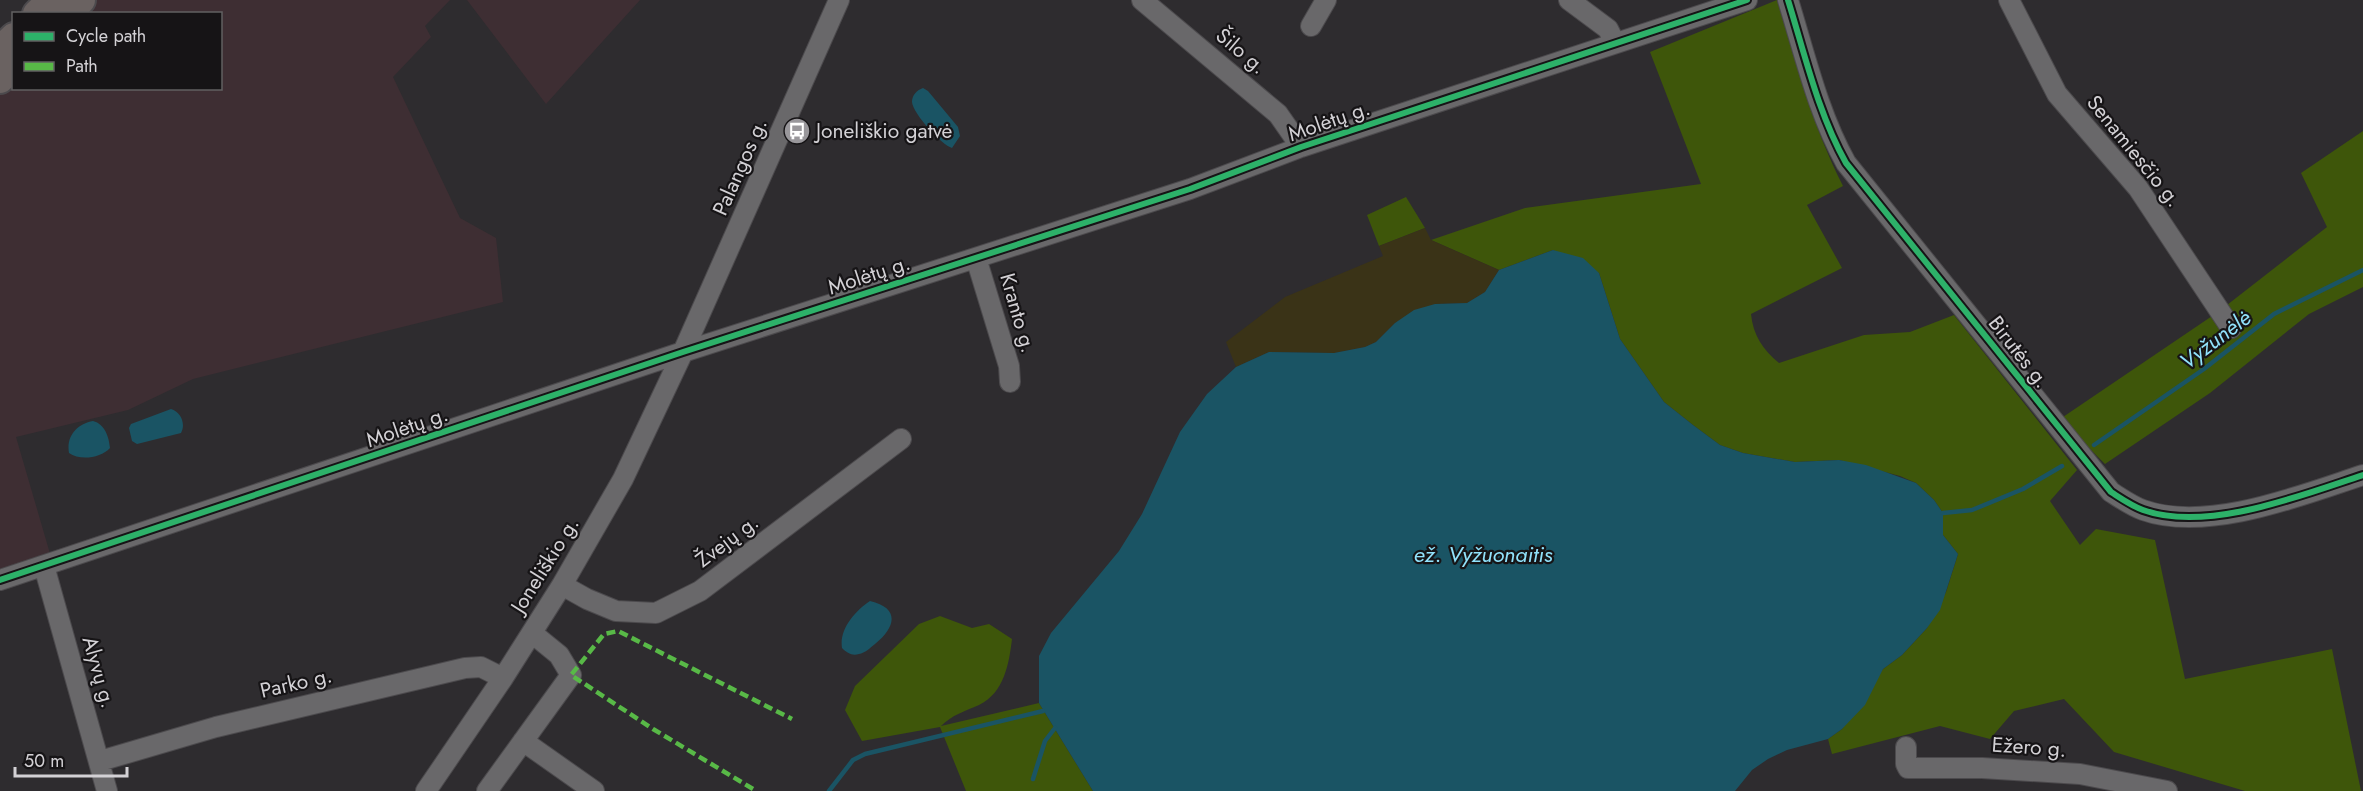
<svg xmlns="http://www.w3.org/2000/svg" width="2363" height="791" font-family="Jost,sans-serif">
  <rect width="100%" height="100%" fill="#2e2c2f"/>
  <path fill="#3e2e33" d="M89 0H450L425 26 431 37 393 77 460 218 496 238 503 302 193 379 128 410 16 437 51 557 0 574V87L13 73 14 88H220V14L75 13Z
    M467 0H640L546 104Z"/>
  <path fill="#3e560a" d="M1777 0C1796 63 1813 127 1843 186L1807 205 1842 268 1751 314C1753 335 1763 350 1779 363L1864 335 1910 332 1954 315 2077 470 2050 501 2080 545 2096 529 2155 540 2185 679 2332 649 2361 791H2245L2114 752 2064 699 2014 711 1990 739 1940 726 1832 754 1828 739 1842 729 1883 669 1902 655 1927 628 1946 592 1958 554 1943 535V513L1934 500 1916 483 1900 476 1839 460 1795 462 1743 453 1720 445 1693 425 1664 402 1620 339 1599 273 1553 250 1499 270 1431 240 1525 208 1701 184 1650 52Z
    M2363 131V287L2309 314 2210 393 2105 464 2060 419 2218 312 2327 227 2301 173Z
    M1406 197 1425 228 1379 246 1367 215Z
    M940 616 972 628 989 624 1012 639C1009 664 1004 693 979 705 965 711 952 715 941 726L1039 703 1093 791H966L940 727 862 741 845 710 855 686 919 624Z"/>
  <path fill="#3a3317" d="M1425 228 1431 240 1499 270 1485 292 1467 303 1435 304 1395 323 1376 342 1365 347 1334 353 1269 352 1236 367 1226 342 1285 297 1383 256 1379 246Z"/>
  <path fill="#1a5464" d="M923 88 928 91 958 127 960 136 952 148C942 145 913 114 912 102 912 95 917 90 923 88Z
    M1553 250 1583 258 1599 273 1620 339 1664 402 1693 425 1720 445 1743 453 1795 462 1839 460 1866 465 1916 483 1934 500 1943 513V535L1958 554 1940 610 1927 628 1902 655 1883 669 1865 705 1842 729 1828 739 1787 750 1768 759 1752 770 1735 791H1093L1039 703V656L1051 633 1119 551 1142 514 1180 432 1207 394 1236 367 1269 352 1334 353 1365 347 1376 342 1395 323 1414 310 1435 304 1467 303 1485 292 1499 270Z
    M171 409C181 412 186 424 181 433L137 444 132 441 129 428 131 424Z
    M93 421C105 424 109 437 110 448 101 458 80 461 69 453 66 436 77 424 93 421Z
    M870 601C900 608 896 627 875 644 870 648 865 653 859 654 852 656 847 653 842 648 839 629 855 611 870 601Z"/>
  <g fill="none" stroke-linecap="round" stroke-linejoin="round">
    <path stroke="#1a5464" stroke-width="4.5" d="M2094 445 2204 369 2274 314 2363 270
      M1943 513 1972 510 2023 489 2062 466
      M1033 779 1045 741 1055 728
      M829 791 853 760 865 754 1043 711"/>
    <defs>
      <path id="minor" d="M1142 0 1278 114 1301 147
        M1569 0 1608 29 1615 43
        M1788 0C1805 55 1818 113 1846 163L2111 492C2122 499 2132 506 2143 510 2207 533 2302 495 2363 475
        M2009 0 2057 94 2138 188 2231 328
        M1311 26 1326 0
        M976 258 1009 366 1010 382
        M44 566 107 791
        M0 580 683 352 1190 189 1301 147 1747 0
        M562 585 587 599 616 611 656 613 700 591 901 439
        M523 741 594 791
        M1906 747V764L1908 768H1982L2080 774 2167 791
        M100 761 216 727 465 668 481 667 503 678
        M426 791 503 678 562 585 623 479 683 352 839 0
        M487 791 571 675 559 655 532 633"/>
      <path id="highway" d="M37 14 51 0
        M67 14 81 0
        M0 50 14 37
        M0 79 14 66"/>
    </defs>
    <use href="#minor" stroke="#4c4a4d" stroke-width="22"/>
    <use href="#highway" stroke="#4c4a4d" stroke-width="32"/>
    <use href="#minor" stroke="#69686a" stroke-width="20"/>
    <use href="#highway" stroke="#6a6261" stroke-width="28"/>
    <path stroke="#58b947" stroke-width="4.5" stroke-dasharray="9 4.5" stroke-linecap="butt" d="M753 789 653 729 571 675 604 634 618 631 792 719"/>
    <defs>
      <path id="cycleway" d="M1788 0C1805 55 1818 113 1846 163L2111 492C2122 499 2132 506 2143 510 2207 533 2302 495 2363 475
        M0 580 683 352 1190 189 1301 147 1747 0"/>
    </defs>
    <use href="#cycleway" stroke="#161416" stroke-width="10"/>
    <use href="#cycleway" stroke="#2db169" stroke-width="6"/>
  </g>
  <defs>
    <symbol id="bus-disc" viewBox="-11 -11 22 22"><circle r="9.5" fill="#99979b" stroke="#161416"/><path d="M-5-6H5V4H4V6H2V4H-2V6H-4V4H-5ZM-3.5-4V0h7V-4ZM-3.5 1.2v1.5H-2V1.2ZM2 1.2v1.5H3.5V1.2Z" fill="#fff"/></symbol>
  </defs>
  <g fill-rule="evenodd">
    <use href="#bus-disc" x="782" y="116" width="30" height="30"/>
  </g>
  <g text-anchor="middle" stroke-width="4.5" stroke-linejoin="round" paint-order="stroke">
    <g font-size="21" fill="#d3d1d5" stroke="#161416">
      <text transform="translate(1241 51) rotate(40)" y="7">Šilo g.</text>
      <text transform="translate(1329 121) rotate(-19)" y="7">Molėtų g.</text>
      <text transform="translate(2134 151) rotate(51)" y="7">Senamiesčio g.</text>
      <text transform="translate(740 167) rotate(-66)" y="7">Palangos g.</text>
      <text transform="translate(869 275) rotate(-18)" y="7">Molėtų g.</text>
      <text transform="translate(1018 313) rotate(74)" y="7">Kranto g.</text>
      <text transform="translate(2019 352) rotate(52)" y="7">Birutės g.</text>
      <text transform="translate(407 427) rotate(-19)" y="7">Molėtų g.</text>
      <text transform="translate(727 541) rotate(-37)" y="7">Žvejų g.</text>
      <text transform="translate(545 565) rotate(-58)" y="7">Joneliškio g.</text>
      <text transform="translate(99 672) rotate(74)" y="7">Alyvų g.</text>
      <text transform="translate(296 683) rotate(-13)" y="7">Parko g.</text>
      <text transform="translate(2029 747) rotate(4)" y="7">Ežero g.</text>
    </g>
    <g font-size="21" fill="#d3d1d5" stroke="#161416" text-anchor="start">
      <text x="816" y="138">Joneliškio gatvė</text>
    </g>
    <g font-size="22" font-style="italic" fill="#91e2fb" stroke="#161416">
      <text transform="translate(2215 339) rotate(-37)" y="8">Vyžunėlė</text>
      <text x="1483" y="562">ež. Vyžuonaitis</text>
    </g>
  </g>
  <rect x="12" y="12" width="210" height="78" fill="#161416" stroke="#626062" stroke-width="1.5"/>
  <rect x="24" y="32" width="30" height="9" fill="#2db169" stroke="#626062" stroke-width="1.5"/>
  <text x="66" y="42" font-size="18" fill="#d3d1d5">Cycle path</text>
  <rect x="24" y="62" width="30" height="9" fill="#58b947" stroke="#626062" stroke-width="1.5"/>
  <text x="66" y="72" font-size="18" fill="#d3d1d5">Path</text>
  <path d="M15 767v9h112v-9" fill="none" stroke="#d3d1d5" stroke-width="3"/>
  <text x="24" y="767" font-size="18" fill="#d3d1d5" stroke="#161416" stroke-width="4.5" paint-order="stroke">50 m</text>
</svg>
